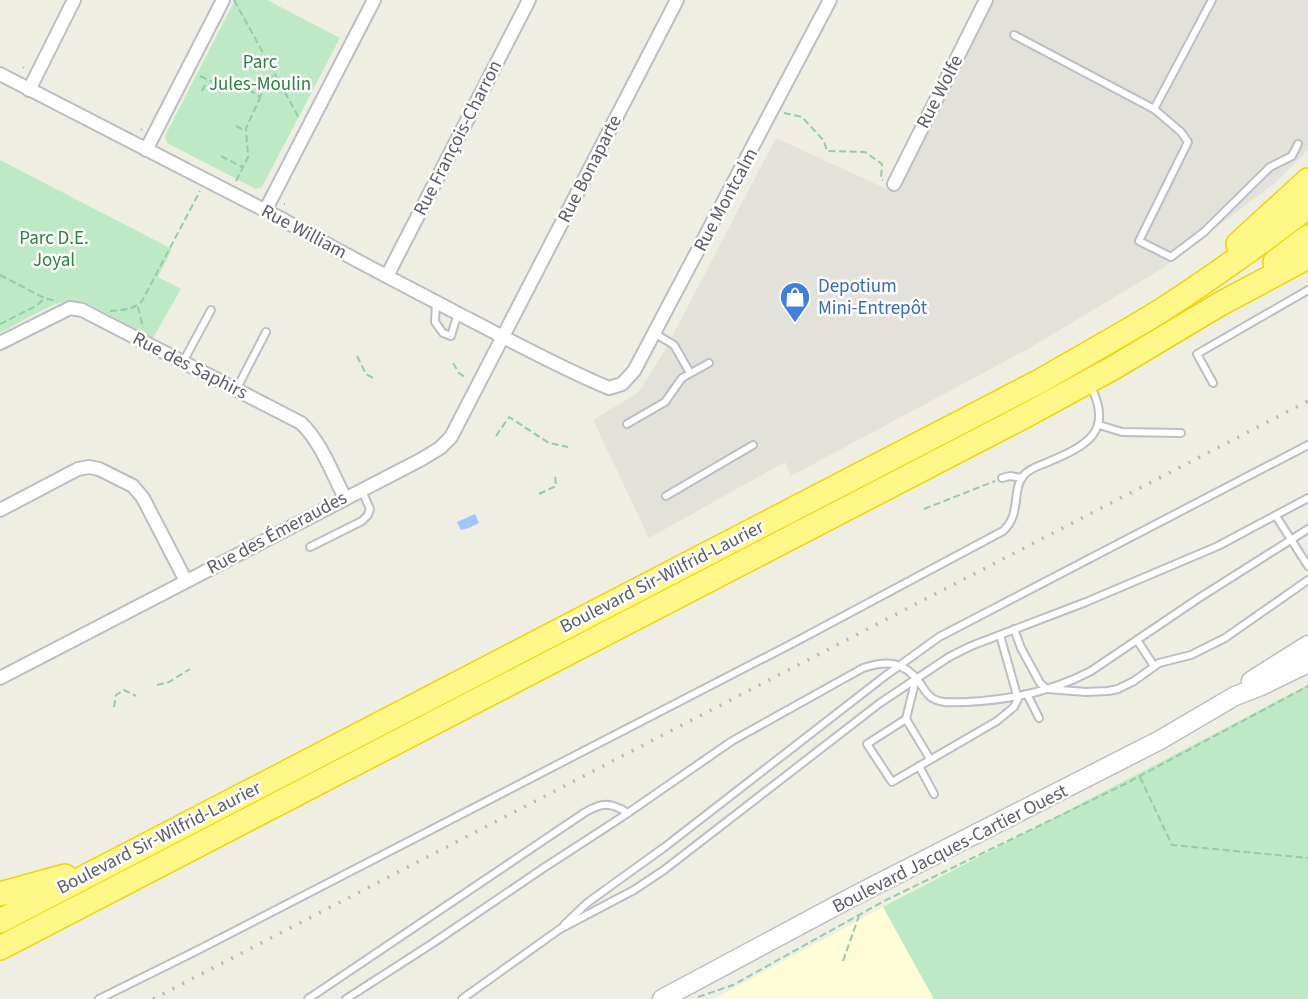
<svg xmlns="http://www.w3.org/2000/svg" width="1308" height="999" font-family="'Source Sans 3',sans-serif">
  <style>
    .commercial { fill: #fffdd7 }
    .industrial { fill: #e2e1da }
    .green { fill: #bde9c5 }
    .water { fill: #a2c5ff }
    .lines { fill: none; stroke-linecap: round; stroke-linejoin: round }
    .service-casing { stroke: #bdbec5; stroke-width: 10 }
    .minor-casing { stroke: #bdbec5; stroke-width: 16 }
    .secondary-casing { stroke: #bdbfc7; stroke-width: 21 }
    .motorway-casing { stroke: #f1d400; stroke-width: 26 }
    .path { stroke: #95c9ae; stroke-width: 2; stroke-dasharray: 7 3.5; stroke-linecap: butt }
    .service { stroke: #fff; stroke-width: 6 }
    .minor { stroke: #fff; stroke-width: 12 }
    .secondary { stroke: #fff; stroke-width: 18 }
    .motorway { stroke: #fff889; stroke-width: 23 }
    .rail { stroke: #b6b6b7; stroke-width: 3.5; stroke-dasharray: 2 9; stroke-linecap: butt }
    .labels { text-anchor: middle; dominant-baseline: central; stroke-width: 5; stroke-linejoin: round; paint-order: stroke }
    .park-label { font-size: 19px; fill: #2d8241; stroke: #fff }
    .street-label { font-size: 19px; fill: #5b5d64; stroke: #fff }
    .shop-label { font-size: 19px; fill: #366cbe; stroke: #fff; text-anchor: start }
  </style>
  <rect width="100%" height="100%" fill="#efeee2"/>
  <path class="commercial" d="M883,907L934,999H714Z"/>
  <path class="industrial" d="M991,0H1308V150L1275,183L1163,268L1028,349L791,476L785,462L649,538L593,420L639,392L665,350L776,138L893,192Z"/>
  <g class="green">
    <path d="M235,0H267L340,38L262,187L256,189L167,143L165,136Z"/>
    <path d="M0,160L172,249L158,277L181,289L153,338L90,305C82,302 75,300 67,301C51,303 16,325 0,333Z"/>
    <path d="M1308,685V999H934L883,907Z"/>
  </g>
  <path class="water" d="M475,514L479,523L469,528L461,530L457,522Z"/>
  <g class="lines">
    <g class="service-casing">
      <g id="service">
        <path d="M1014,35L1154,109L1212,0"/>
        <path d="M1154,109L1181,132L1188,142L1139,241L1171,257L1204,232L1270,167L1292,156L1298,144"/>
        <path d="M436,303L435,322L443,333L451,336L458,313"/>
        <path d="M654,333L674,345L690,373"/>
        <path d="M183,362L211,310"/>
        <path d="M1213,383L1197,354L1308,290"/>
        <path d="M236,390L266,332"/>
        <path d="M627,424L665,402L682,378L709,363"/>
        <path d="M1099,425L1122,432L1181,433"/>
        <path d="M1002,478L1010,476L1022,478"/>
        <path d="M666,496L753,445"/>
        <path d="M1276,516L1308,566"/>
        <path d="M310,547L362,521L368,515L370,509L362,491"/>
        <path d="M1014,629L1021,648L1040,683L1047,689L1086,692L1108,691L1118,689L1134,681L1159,663L1191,655L1225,638L1308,580"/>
        <path d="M1137,640L1154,666"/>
        <path d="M1027,694L1039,718"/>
        <path d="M906,719L916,678"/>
        <path d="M930,759L906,719L867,744L892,782L997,721L1014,707L1018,699L1000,635"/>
        <path d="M919,766L934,794"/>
        <path d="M564,925L587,903L666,846L885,676L939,637L1308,445"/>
        <path d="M99,999L194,952L795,642L1003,531C1022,514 1011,490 1024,475C1030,468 1039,466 1048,462C1086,446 1114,432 1091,387"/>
        <path d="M308,999L584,813C602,802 610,802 628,813"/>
        <path d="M346,999L433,943L542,869L622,817L732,741L863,668C887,660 904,661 920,683C924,689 927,696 934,699C943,704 956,702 966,702C1008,700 1054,691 1091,671L1199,598L1308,529"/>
        <path d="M462,999L560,929L634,890L664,870L880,703L949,657L971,646L1086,602L1218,546L1308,498"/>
      </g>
    </g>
    <g class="minor-casing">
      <g id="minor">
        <path d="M0,74L280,218C337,251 396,281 455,312C506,338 556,366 609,388L622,384L634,371L830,0"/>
        <path d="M29,90L74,0"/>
        <path d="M146,150L223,0"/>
        <path d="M894,184L986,0"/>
        <path d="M265,211L374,0"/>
        <path d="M387,276L529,0"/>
        <path d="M0,343L70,308L82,310L301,423C321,442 332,473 345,498"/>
        <path d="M0,510L78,469L89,467L99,469L133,486L143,498L186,581"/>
        <path d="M0,678L422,459L440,448L451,437L677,0"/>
      </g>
    </g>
    <g class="secondary-casing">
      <g id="secondary">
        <path d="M1251,681L1308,645"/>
        <path d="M662,999L856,895L1160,740L1235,696L1261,686L1308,663"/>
      </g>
    </g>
    <g class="motorway-casing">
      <g id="motorway">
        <path d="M1238,244L1308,180"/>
        <path d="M1275,262L1308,237"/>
        <path d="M0,894L65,876"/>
        <path d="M0,921L1040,381C1081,357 1122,335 1162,310C1212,278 1260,243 1308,207"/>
        <path d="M0,948L1025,416L1113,368L1220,304L1308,257"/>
      </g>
    </g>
    <g class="path">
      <path d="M234,0L299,118"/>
      <path d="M23,67L24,68"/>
      <path d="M200,76L220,86L242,85L260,97L273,74"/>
      <path d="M202,91L207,81"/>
      <path d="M784,113L802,117L824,141L827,151L865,152L882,164L881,179L883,180"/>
      <path d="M236,126L242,129L245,128"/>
      <path d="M141,129L142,130"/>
      <path d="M221,156L242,167"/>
      <path d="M236,181L248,157L246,128L260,98"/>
      <path d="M284,204H285"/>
      <path d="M0,275L44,298L56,301"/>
      <path d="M138,307L143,328"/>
      <path d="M110,311C121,310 134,310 142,301L200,191"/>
      <path d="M0,324L36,306L44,299"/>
      <path d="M357,356L366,374L373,378"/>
      <path d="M453,363L459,373L466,378"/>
      <path d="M496,436L509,417L549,443L568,447"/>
      <path d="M539,494L556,486L555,474"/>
      <path d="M924,509L995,481"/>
      <path d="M157,685L169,682L190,669"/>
      <path d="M114,707L116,695L124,690L136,696"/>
      <path d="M1140,777L1172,845L1308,858"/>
      <path d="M843,961L859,916"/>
      <path d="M698,997L733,985L884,901L1125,784L1308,686"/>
    </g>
    <use href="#service" class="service"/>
    <use href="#minor" class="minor"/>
    <use href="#secondary" class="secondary"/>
    <use href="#motorway" class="motorway"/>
    <path class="rail" d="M153,999L1308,401"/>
  </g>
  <defs>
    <g id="shop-pin" transform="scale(1.575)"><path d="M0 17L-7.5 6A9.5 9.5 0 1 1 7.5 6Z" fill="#3f7fe0" stroke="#fff"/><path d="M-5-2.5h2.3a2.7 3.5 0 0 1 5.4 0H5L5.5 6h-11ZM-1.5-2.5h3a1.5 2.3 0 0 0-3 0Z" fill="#fff"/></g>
  </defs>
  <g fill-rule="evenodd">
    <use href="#shop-pin" x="795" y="297"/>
  </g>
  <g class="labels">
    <g class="park-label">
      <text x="260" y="62">Parc<tspan x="260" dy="22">Jules-Moulin</tspan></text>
      <text x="54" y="238">Parc D.E.<tspan x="54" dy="22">Joyal</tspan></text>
    </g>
    <g class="street-label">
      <text transform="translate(940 92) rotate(-63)">Rue Wolfe</text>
      <text transform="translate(458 138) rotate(-63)">Rue François-Charron</text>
      <text transform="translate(590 169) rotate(-63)">Rue Bonaparte</text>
      <text transform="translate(726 200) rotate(-62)">Rue Montcalm</text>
      <text transform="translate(304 232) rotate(28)">Rue William</text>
      <text transform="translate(190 366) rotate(27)">Rue des Saphirs</text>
      <text transform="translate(277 533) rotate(-28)">Rue des Émeraudes</text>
      <text transform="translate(662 577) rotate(-27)">Boulevard Sir-Wilfrid-Laurier</text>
      <text transform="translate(159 838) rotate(-27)">Boulevard Sir-Wilfrid-Laurier</text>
      <text transform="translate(950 849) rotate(-27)">Boulevard Jacques-Cartier Ouest</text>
    </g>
    <g class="shop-label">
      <text x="818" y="286">Depotium<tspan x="818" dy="22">Mini-Entrepôt</tspan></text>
    </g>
  </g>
</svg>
